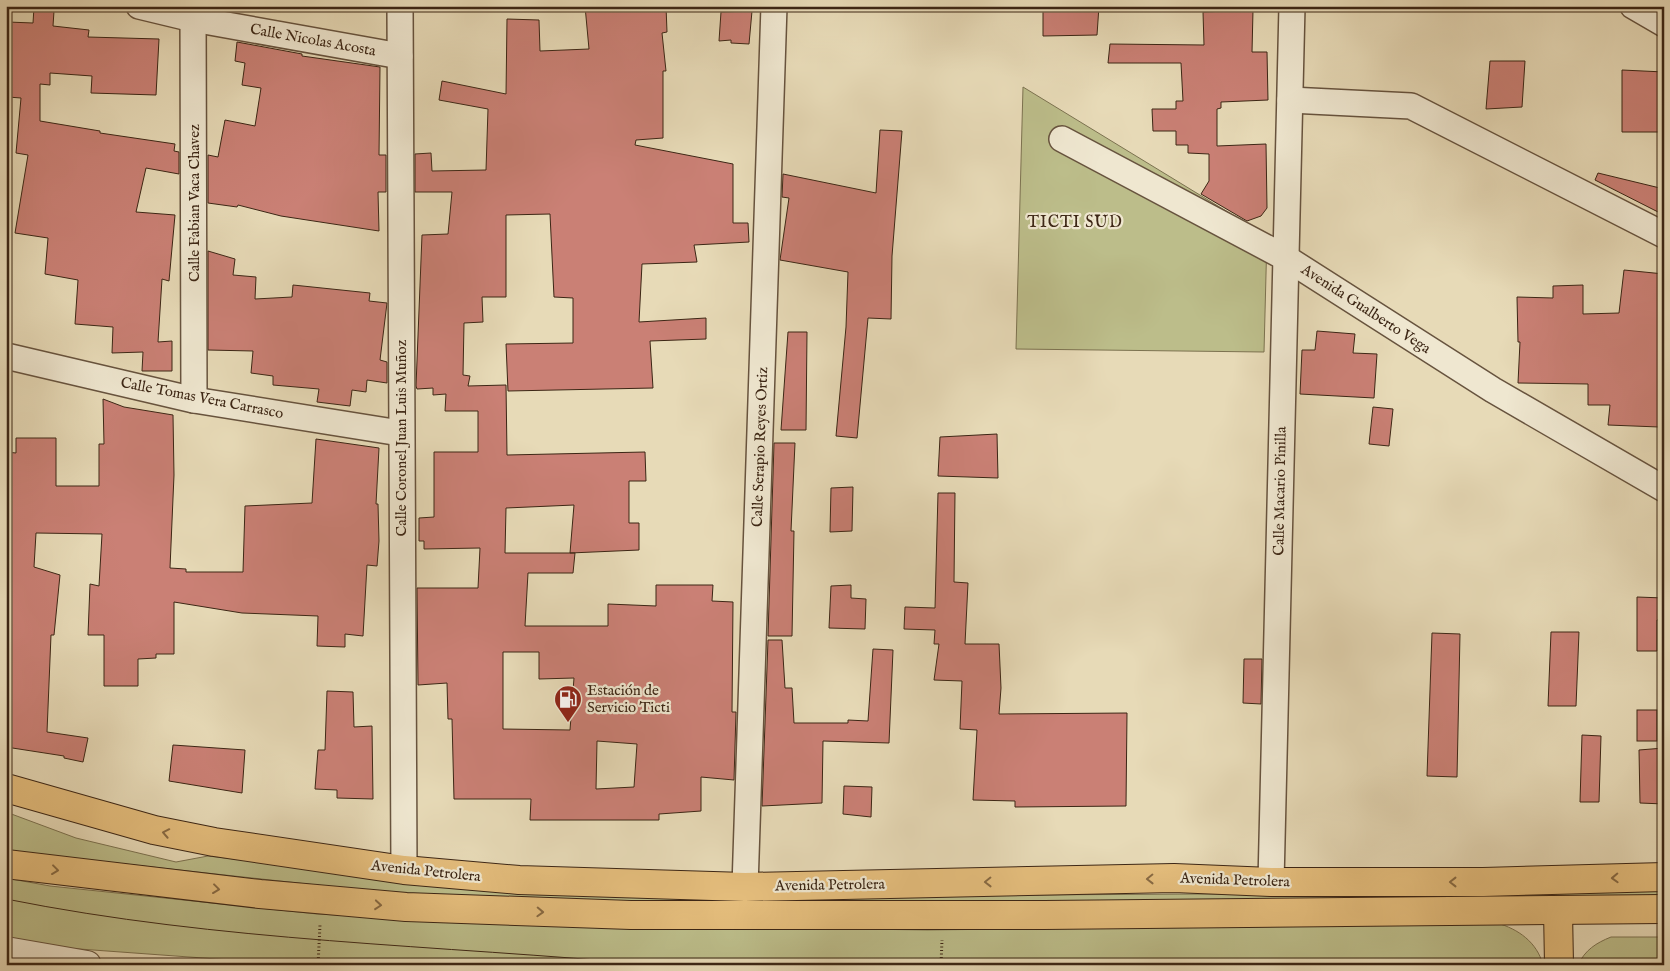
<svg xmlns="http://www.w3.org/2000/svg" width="1670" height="971" font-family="'IM FELL English',serif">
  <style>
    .green { fill: #bcbd8a; stroke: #7c7250 }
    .building { fill: #ca8075; stroke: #3c2615; fill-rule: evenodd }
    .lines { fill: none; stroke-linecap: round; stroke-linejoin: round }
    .minor-casing { stroke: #67533e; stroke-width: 28 }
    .tertiary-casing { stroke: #67533e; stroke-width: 30 }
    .trunk-casing { stroke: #3c2615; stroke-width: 30 }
    .path { stroke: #3c2615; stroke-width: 3; stroke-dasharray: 1 2.5; stroke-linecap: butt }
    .minor { stroke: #efe7d0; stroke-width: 25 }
    .tertiary { stroke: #efe7d0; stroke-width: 28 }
    .trunk { stroke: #e4bd7c; stroke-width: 28 }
    .tram { stroke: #3c2615; stroke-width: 1 }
    .oneway { stroke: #886a43 }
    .labels { text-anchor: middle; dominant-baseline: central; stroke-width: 4.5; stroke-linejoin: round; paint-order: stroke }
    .street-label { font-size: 15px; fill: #3c2615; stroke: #efe7d0 }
    .poi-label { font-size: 15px; fill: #3c2615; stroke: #efe7d0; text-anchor: start }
    .neighbourhood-label { font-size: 16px; letter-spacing: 1px; fill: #3c2615; stroke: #efe7d0 }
  </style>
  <rect width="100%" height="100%" fill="#e7dab7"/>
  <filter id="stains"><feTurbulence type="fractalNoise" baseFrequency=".004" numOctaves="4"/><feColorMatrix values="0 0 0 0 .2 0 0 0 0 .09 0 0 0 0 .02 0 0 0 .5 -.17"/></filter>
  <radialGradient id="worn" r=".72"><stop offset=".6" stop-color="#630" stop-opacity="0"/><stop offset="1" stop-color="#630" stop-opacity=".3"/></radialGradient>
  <g class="green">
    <path d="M1023,87L1267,236L1264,352L1016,349Z"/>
    <path d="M6,812L76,838L176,862L208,856L288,865L1021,895L1384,893L1664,888V897L692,905L380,892L6,851Z"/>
    <path d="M6,878L50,886L317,914L524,924L927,930L1497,923C1518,929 1537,942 1543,965H299L52,947L6,940Z"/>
    <path d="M1611,937H1664V965H1578C1585,950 1596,943 1611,937Z"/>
  </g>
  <g class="building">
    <path d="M585,6H666L667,32L662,33L666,71H663V138L636,140L635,145L733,164V223H748L749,242L694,245L697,262L642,264L639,322L706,318V339L650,341L653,388L508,391L506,344L573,343V298L554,297L550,214L506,215V297H482L483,322L464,323L463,375L470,376L468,386L506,385L507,455L645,452L646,481H629V523H639V550L570,553H575L573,573H528L525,626H608V604L656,606V585H713L712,601L733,602L732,712H736L734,780L701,777V811L659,814V820H530L531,799H454L452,719H448L447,683L418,685L417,588H478L480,548L424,549V541H419V518L434,517V452H478V411H445L446,394L433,395V388L417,389L416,386L422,235L448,234L452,192H415V154L431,153L432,171L486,170L488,109L439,100L442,81L506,94L507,19L539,20L540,51L589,49ZM574,505L570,553H505L506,508ZM503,652H539V679L574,678L570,730L503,729ZM597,741L637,744L634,787L596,789Z"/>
    <path d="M1043,6H1099L1097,35L1043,36Z"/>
    <path d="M34,7L54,11L53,26L89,30L88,37L159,39L156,95L91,93L92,76L50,73V85L40,84V121L100,131V133L175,144L174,151L179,152V174L146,168L136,212L175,215L169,281L162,279L158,342L172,341V371H142L143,352L112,353L113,327L75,324L78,280L45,274L48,238L15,233L28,155L16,153L21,98L8,97V22L33,23Z"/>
    <path d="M1253,10L1252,52H1267L1268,100L1221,102V108L1217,109V146L1266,144L1267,208L1261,216L1247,221L1201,194L1209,181V154L1188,153V145H1176V131H1153L1152,109H1176V101H1183L1181,63H1108L1110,44L1204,45L1203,12Z"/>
    <path d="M752,11L749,44L731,43V40L719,41L721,12Z"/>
    <path d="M237,42L302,54V56L380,67L379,155H386V192H378L379,231L281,216L238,205L237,207L208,203V155L218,157L225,120L255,126L261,88L242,85L245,63L235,61Z"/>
    <path d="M1490,61H1525L1522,107L1486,109Z"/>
    <path d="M1622,70L1664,72V102H1659L1660,132H1622Z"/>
    <path d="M880,130L902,131L892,256L891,319L868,318L857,438L836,436L846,327L848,272L780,260L789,198L782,197L783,174L876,193Z"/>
    <path d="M1598,173L1664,189V215L1595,180Z"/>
    <path d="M208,251L235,259L233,275L256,277L255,299L292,297L293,285L370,293L369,301L387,303L380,360L387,362V383L367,380L366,392L352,390L350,406L317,402L319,389L273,385V376L251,373L253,351L208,350Z"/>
    <path d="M1624,270L1664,274V351H1660L1659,427L1608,425L1610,405H1588V384L1518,383L1520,342H1518L1517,297L1553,298V286L1583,285V314L1619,313Z"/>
    <path d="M1317,331L1355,334L1353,353L1377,354L1374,398L1300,394L1302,350H1315Z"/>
    <path d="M788,332H807L806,430H781Z"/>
    <path d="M103,399L124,407L173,415L174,475L170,568L186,569V572H243L245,506L312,503L316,439L379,448L376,504H378L379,541L377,566L367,565L363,636L345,634V647L317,646L318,616L242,613L174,602V654H156V658L138,659V686H104V635H88L90,584L99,586L102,534L36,533L34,567L60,575L54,635H51L47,732L88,738L83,762L64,758V756L6,747V452L16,453V438H56V486H99V444H104Z"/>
    <path d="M1373,407L1393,409L1389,446L1369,444Z"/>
    <path d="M997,434L998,478L938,476L940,437Z"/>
    <path d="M774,443H795L791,531H794L792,636H768Z"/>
    <path d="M853,487L852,531L830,532L831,488Z"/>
    <path d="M938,493H955L954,582L968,583L965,644H999L1001,688L999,714L1127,713L1126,806L1015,807V801L973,800L977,730L960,729L962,681L934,680L939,644H934L935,630L904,629L905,607L935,608Z"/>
    <path d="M851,585V598L866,599L865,629L829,628L831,586Z"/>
    <path d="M1637,597L1664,598V620H1657V651H1637Z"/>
    <path d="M1551,632H1579L1576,706H1548Z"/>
    <path d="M1432,633L1460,634L1457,777L1427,776Z"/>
    <path d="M768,640H782L785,688H792L794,723H848V720L868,721L873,649L893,650L889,743L823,741L822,803L762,806Z"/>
    <path d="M1244,659H1262L1261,704L1243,703Z"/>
    <path d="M327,691L353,692L354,727L372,726L373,799L337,798V790L315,789L318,750H325Z"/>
    <rect x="1637" y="710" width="20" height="31"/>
    <path d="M1582,735L1601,736L1599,802H1580Z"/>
    <path d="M173,745L245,750L242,793L169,781Z"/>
    <path d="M1664,748V804L1640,803L1639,750Z"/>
    <path d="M844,786L872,787L871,817L843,814Z"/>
  </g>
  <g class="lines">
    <g class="minor-casing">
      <g id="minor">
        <path d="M139,6L193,19L400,56"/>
        <path d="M193,6L194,400"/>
        <path d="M400,6L404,870"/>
        <path d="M1633,6L1664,24"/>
        <path d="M1290,100L1411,106L1664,235"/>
        <path d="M1062,139L1286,258L1493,390L1664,489"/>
        <path d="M6,356L194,400L400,433"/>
        <path d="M1271,882L1292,6"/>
        <path d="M745,887L774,6"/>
      </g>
    </g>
    <g class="tertiary-casing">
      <path id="tertiary" d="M6,951L87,965"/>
    </g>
    <g class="trunk-casing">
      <g id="trunk">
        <path d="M6,788L154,830L214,842L404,870L519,880L745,887L1174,878L1271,882H1483L1664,877"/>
        <path d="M6,864L260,894L406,907L631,915H1044L1664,909"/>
        <path d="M1558,910L1559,965"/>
      </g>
    </g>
    <g class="path">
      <path d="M318,965L320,925"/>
      <path d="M941,965L942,940"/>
    </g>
    <use href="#minor" class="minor"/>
    <use href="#tertiary" class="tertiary"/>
    <use href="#trunk" class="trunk"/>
    <path class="tram" d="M6,899C220,942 438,945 655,965"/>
  </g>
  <defs><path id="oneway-chevron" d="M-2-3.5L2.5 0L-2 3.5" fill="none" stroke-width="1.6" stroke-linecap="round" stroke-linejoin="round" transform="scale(1.25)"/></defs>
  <g class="oneway">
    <use href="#oneway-chevron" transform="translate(166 833) rotate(-169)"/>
    <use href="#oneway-chevron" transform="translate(55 870) rotate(7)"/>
    <use href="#oneway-chevron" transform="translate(1615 878) rotate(178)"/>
    <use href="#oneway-chevron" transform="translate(1150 879) rotate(179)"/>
    <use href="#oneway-chevron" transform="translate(988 882) rotate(179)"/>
    <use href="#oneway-chevron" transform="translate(1453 882) rotate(180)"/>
    <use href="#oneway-chevron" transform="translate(216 889) rotate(7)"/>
    <use href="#oneway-chevron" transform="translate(378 905) rotate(5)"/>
    <use href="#oneway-chevron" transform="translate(540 912) rotate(2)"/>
  </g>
  <defs>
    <g id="fuel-pin" transform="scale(1.4375)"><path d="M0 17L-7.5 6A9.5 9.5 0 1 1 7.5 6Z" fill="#8f2418" stroke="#efe7d0"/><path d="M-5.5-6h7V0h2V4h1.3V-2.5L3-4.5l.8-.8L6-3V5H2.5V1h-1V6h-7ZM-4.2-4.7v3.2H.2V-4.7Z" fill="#fff"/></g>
  </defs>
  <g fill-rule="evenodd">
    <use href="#fuel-pin" x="568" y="699"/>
  </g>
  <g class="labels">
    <g class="street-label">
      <text transform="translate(313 40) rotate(10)">Calle Nicolas Acosta</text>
      <text transform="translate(194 203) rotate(-90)">Calle Fabian Vaca Chavez</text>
      <text transform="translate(1366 309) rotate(33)">Avenida Gualberto Vega</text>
      <text transform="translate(202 398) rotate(11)">Calle Tomas Vera Carrasco</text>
      <text transform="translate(401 438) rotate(-90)">Calle Coronel Juan Luis Muñoz</text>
      <text transform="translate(760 447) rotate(-88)">Calle Serapio Reyes Ortiz</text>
      <text transform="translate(1280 491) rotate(-89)">Calle Macario Pinilla</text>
      <text transform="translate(426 871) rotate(6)">Avenida Petrolera</text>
      <text transform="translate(1235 880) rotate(2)">Avenida Petrolera</text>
      <text transform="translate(830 885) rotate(-1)">Avenida Petrolera</text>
    </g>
    <g class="poi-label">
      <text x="587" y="690">Estación de<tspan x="587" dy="17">Servicio Ticti</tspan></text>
    </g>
    <g class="neighbourhood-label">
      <text x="1075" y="223">TICTI SUD</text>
    </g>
  </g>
  <rect width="1670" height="971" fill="none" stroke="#e7dab7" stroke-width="25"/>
  <rect x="8" y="8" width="1655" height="956" fill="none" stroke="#3c2615" stroke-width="2.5"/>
  <rect x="12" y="12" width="1645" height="946" fill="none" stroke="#3c2615"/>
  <rect width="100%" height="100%" filter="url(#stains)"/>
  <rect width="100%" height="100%" fill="url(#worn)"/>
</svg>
